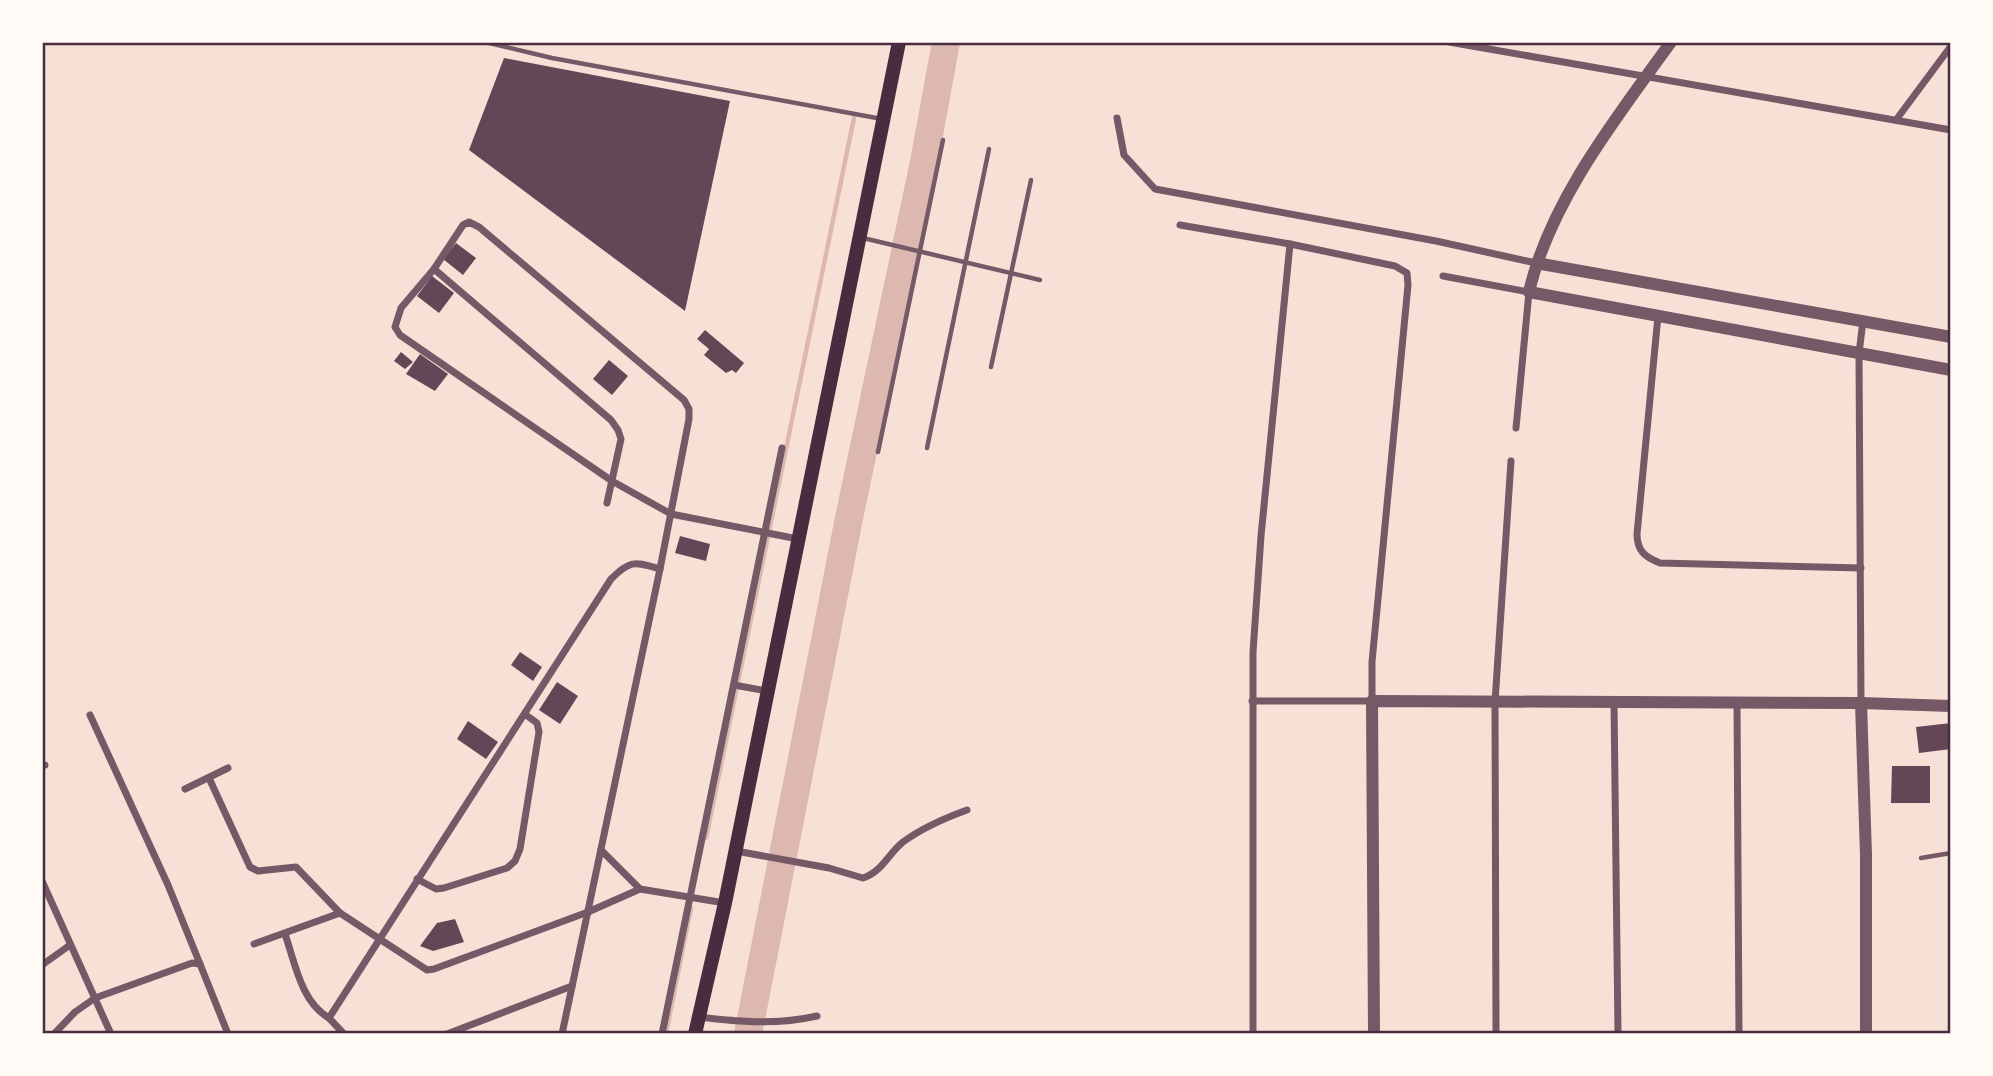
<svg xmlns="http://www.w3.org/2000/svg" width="1993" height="1076" font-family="'PT Sans Narrow',sans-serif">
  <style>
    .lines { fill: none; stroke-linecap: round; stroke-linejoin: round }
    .stream { stroke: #dcb8b0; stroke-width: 4.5 }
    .river { stroke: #dcb8b0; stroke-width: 28 }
    .building { fill: #644757 }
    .service { stroke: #755966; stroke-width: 4.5 }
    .minor { stroke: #755966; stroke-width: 7 }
    .tertiary { stroke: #755966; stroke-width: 12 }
    .secondary { stroke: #4a2c40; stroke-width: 14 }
    .neatline { fill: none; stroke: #4a2c40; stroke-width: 2.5 }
  </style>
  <rect width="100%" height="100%" fill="#f7e1d7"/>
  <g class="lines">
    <g class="stream">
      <path d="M706,838L854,118"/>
      <path d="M666,1034L691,908"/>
    </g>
    <path class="river" d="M748,1034L849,518L924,162L946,42"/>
  </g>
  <g class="building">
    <path d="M504,58L730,101L685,311L469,150Z"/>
    <path d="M456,243L476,258L463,275L443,259Z"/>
    <path d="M432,276L454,293L439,313L417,296Z"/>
    <path d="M705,330L744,363L736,373L732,370L726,373L704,355L709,349L697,339Z"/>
    <path d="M401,352L413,362L405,369L394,361Z"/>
    <path d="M420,354L448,374L435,391L406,374Z"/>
    <path d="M609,360L628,376L612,395L593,379Z"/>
    <path d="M680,536L710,544L706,561L675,553Z"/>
    <path d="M520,652L542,667L533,681L511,665Z"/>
    <path d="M557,682L578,696L560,724L539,710Z"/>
    <path d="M468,721L498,742L486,759L457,739Z"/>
    <path d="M1951,723V749L1919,753L1916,727Z"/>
    <path d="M1892,766H1930V803H1891Z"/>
    <path d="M455,919L464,942L433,951L420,946L437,923Z"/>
  </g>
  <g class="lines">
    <g class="service">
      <path d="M485,42L552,58L882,119"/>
      <path d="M863,238L1040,280"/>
      <path d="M991,367L1031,180"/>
      <path d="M927,448L989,149"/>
      <path d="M878,452L943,140"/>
      <path d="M1921,858L1951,853"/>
    </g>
    <g class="minor">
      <path d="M1449,42L1951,130"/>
      <path d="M1117,118L1124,155L1155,189L1436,241L1536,263"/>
      <path d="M1896,120L1951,46"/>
      <path d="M1180,225L1290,244L1395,266L1407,273L1408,285L1372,662V701H1252"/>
      <path d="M434,269L611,420L618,430L621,439L607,503"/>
      <path d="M1443,276L1529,292L1516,428"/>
      <path d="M1658,316L1637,534C1637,551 1645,557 1660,563L1861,568"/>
      <path d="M734,685L767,691"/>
      <path d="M1614,702L1618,1034"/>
      <path d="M1737,702L1739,1034"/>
      <path d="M1861,703L1859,353L1863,321"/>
      <path d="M90,715L168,885L200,964"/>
      <path d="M42,765H45"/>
      <path d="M209,778L250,867L258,871L296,867L340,913L427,970L434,969L588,912L640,889L725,903"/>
      <path d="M185,789L228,768"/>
      <path d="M601,850L640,889"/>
      <path d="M736,851L829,868L863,878C882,872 888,854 903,842C922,828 945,818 967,810"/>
      <path d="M417,879L436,889L444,888L507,868L515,861L520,849L539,732L537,723L526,715"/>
      <path d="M42,881L111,1034"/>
      <path d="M285,934C295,963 301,1002 329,1018"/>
      <path d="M254,944L340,913"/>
      <path d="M42,965L70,945"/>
      <path d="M699,1017C740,1022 777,1025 817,1016"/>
      <path d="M54,1034L75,1012L95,998L192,963L200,964L228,1034"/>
      <path d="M344,1034L329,1018L611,579C631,559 635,562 660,569"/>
      <path d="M447,1034L572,986"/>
      <path d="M562,1034L660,569L689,419V409L684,400L479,227L469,222L463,225L434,269L401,308L395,327L400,335L612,481L671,514L798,539"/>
      <path d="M662,1034L782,448"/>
      <path d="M1253,1034V652L1261,536L1290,244"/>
      <path d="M1496,1034L1495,702L1511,461"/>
    </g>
    <g class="tertiary">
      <path d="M1671,42C1617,117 1550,201 1529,292L1951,370"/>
      <path d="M1536,263L1951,337"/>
      <path d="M1861,703L1866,855V1034"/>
      <path d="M1374,1034L1372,701L1861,703L1951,706"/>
    </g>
    <path class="secondary" d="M695,1034L725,903L899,42"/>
  </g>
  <rect width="1993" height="1076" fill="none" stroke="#fffaf5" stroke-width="88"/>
  <rect x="44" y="44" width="1905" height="988" class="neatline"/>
</svg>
